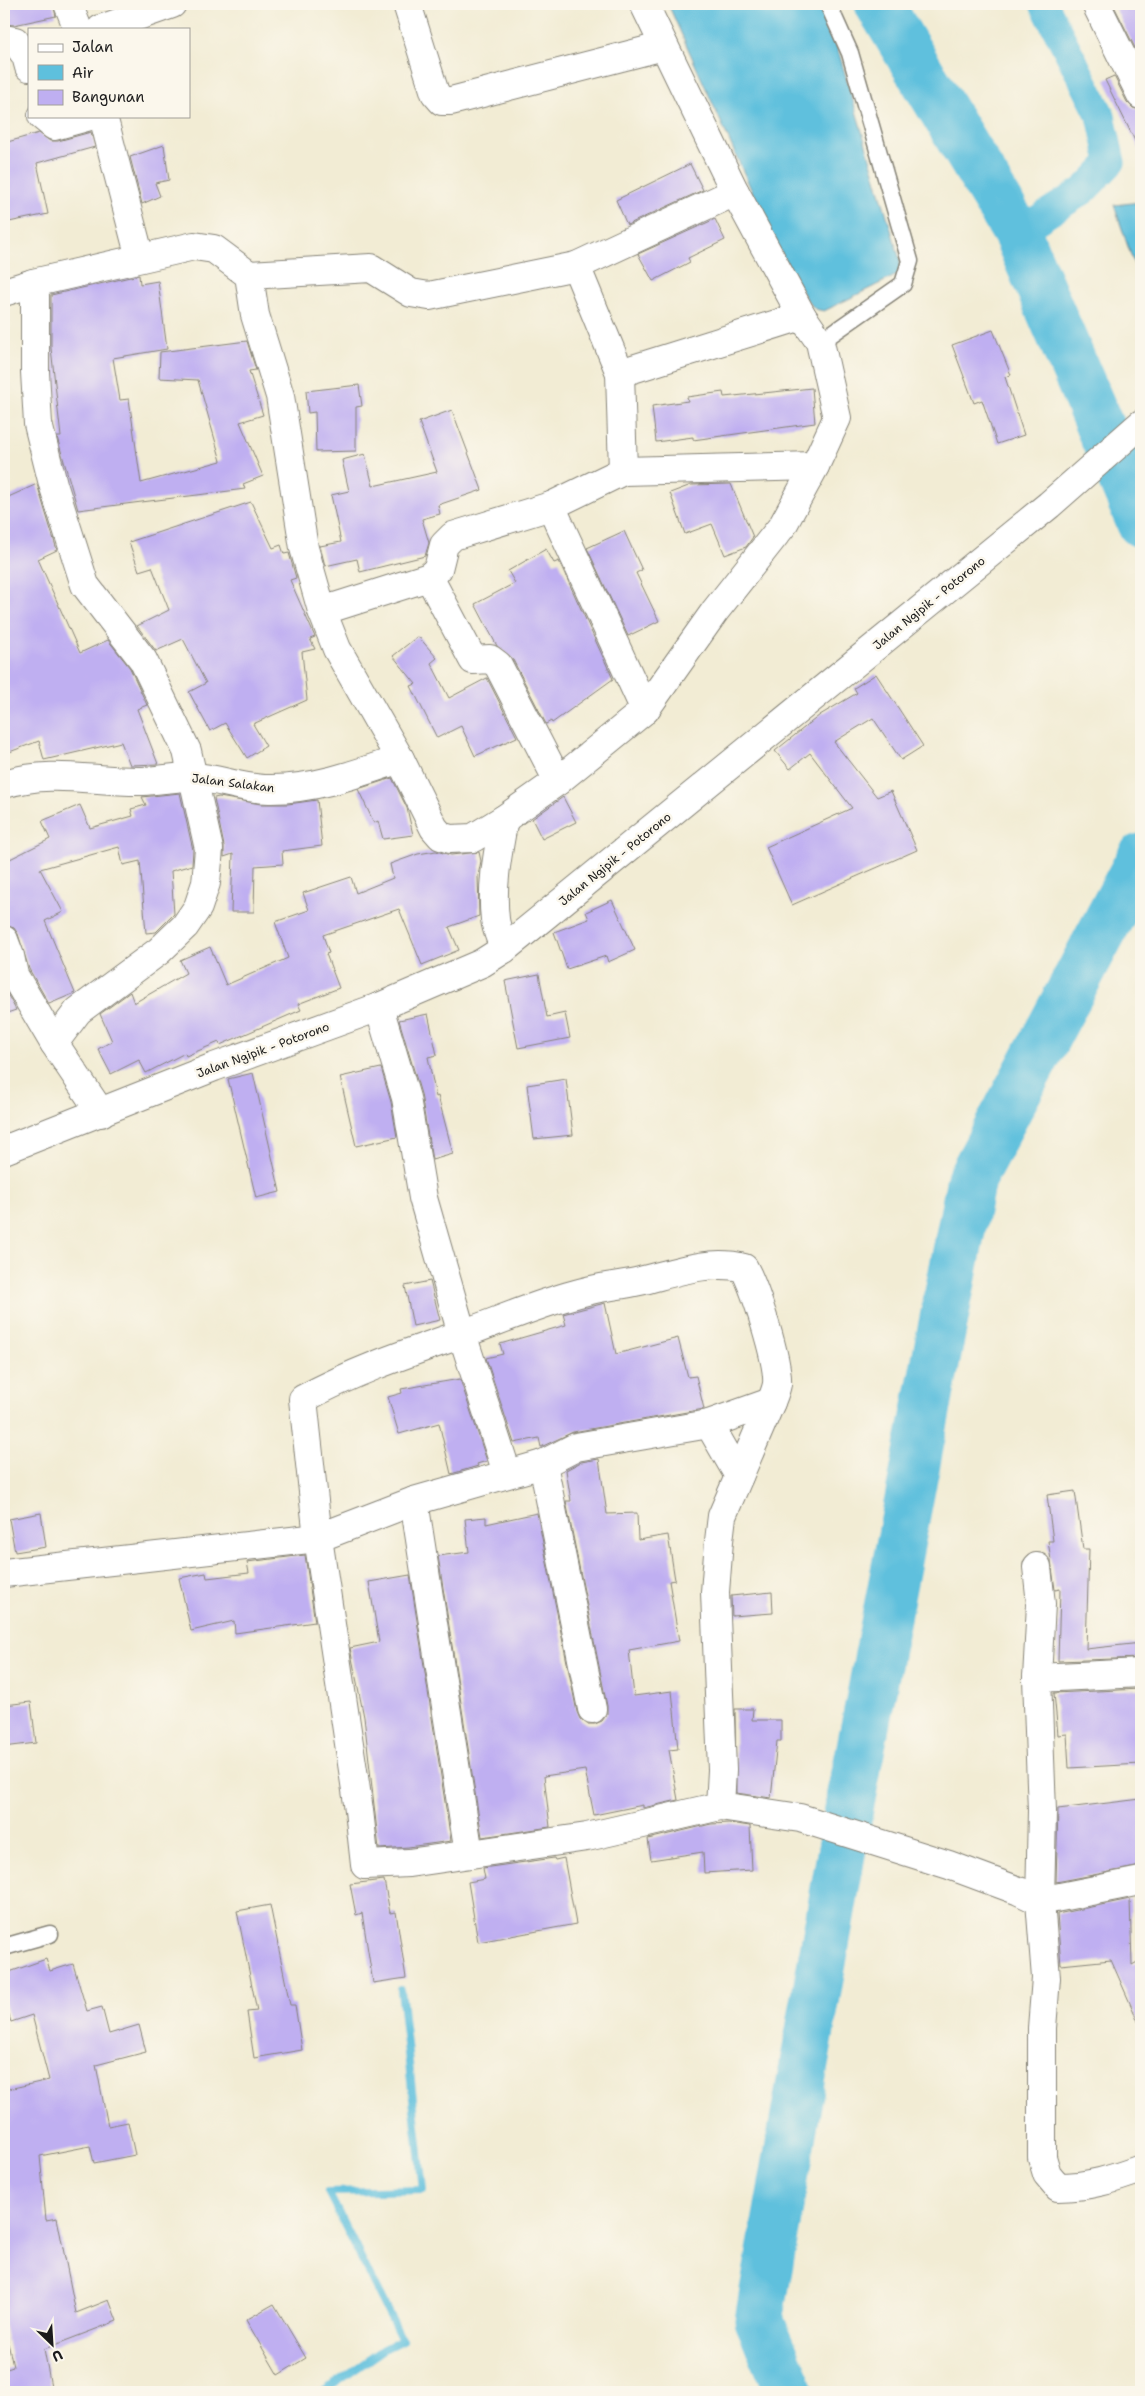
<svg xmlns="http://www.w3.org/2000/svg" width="1145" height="2396" font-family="'Shantell Sans',sans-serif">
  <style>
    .water { fill: #5ec0dd; stroke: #3d6e7c }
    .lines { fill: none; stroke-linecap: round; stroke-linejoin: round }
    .stream { stroke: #5ec0dd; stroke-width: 8 }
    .canal { stroke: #5ec0dd; stroke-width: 29 }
    .river { stroke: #5ec0dd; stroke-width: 49 }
    .building { fill: #bfaff1 }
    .lane-casing { stroke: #878478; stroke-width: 19 }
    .street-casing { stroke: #878478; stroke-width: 30 }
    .secondary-casing { stroke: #878478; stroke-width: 30 }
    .lane { stroke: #fff; stroke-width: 16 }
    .street { stroke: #fff; stroke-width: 28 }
    .secondary { stroke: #fff; stroke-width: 28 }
    .labels { text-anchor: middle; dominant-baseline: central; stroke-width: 5; stroke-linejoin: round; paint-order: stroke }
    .street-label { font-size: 12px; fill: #1c1c1c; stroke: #fbf7ec }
  </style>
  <rect width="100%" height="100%" fill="#fbf7ec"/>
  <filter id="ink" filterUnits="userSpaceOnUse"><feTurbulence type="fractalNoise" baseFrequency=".02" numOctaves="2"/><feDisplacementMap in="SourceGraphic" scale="10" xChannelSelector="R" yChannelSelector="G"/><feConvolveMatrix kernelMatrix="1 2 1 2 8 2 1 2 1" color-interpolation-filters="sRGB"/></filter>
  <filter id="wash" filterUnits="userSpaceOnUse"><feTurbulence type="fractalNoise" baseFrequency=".0096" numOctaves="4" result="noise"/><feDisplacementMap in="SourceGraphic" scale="20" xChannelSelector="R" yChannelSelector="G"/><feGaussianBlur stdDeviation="1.12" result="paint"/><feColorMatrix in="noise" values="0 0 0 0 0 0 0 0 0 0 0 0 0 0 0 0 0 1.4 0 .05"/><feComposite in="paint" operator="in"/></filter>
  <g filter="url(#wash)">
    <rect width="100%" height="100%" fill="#f2ecd4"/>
    <g class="water">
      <path d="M668,4H819L838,50L900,260V268L897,275L824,311L815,309L807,300L773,238Z"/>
      <path d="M1141,202V285L1114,205Z"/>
    </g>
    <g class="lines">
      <path class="stream" d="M323,2392L384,2349L402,2340L328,2192L423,2190L401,1990"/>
      <path class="canal" d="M1017,233L1084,190L1111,162L1101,116L1044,4"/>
      <g class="river">
        <path d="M879,4L1017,233L1141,523"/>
        <path d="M790,2392L759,2320L849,1809L971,1179L1141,858"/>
      </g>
    </g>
    <g id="blocks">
      <g class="building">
        <path d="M4,4H53L56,16L14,25L4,24Z"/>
        <path d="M1113,4H1141V60Z"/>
        <path d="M1114,76L1127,102L1133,108L1141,110V153L1105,80Z"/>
        <path d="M91,132L95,147L37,163L48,214L4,223V143L39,133L50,141H58Z"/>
        <path d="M164,145L169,180L155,183L160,196L142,204L130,157Z"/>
        <path d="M690,164L703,190L627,225L616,200Z"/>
        <path d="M715,219L725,240L688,258L690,262L653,281L638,254Z"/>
        <path d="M139,275L140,284L158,281L167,349L113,358L120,400L129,399L141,483L221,461L198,380L159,378L160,352L247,341L256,370L249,371L263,415L240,422L263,476L243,484L245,489L78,510L57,437H61L51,348V295Z"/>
        <path d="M993,330L1011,375L1005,377L1024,435L997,444L982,400L974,403L952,345Z"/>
        <path d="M359,385L362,406L356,407V451L316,452L315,412L308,413L306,391Z"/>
        <path d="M812,388L815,423L693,440V437L656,442L652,406L688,401L687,397L723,392L724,397Z"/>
        <path d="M452,410L482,490L438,505L440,514L422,519L429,543L425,556L360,572L357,559L325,566L320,546L341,542L331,495L349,491L342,460L365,454L373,486L437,472L419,422Z"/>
        <path d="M37,484L57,550L38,559L80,653L108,640L130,668L147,705L137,709L158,764L130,765L121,742L44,760L39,741L4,754V499Z"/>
        <path d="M731,484L753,537L746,547L725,555L712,524L685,534L670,493L691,485Z"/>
        <path d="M251,502L273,548L281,545L284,554L289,553L296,578L290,580L315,637L310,639L315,649L302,652L307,700L253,724L266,746L247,758L225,723L210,731L189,692L206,683L183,639L156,651L137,626L169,610L152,567L139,571L129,542Z"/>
        <path d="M624,531L642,570L636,573L659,621L628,636L587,548Z"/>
        <path d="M546,549L554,563L559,561L613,679L552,723L551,721L546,724L512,658L497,646L475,604L515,583L508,571Z"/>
        <path d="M418,636L437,658L431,663L449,698L487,678L517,737L475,756L461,726L437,738L411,686L416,684L393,656Z"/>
        <path d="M876,674L923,746L901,760L873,718L834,742L877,797L891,791L917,850L792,905L766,847L852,808L810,753L790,769L775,751L820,715L857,693L854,688Z"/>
        <path d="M392,778L407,808L413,835L383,839L378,821L374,823L358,789Z"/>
        <path d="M180,793L193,850L192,865L171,871L174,914L156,932L146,933L140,861L123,865L119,847L40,869L63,912L45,921L75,993L49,1004L29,969L18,934L14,928L4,925V862L50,839L42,821L80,805L90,828L133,816L131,809L146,805L142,797Z"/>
        <path d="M219,797L261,804H288L317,800L322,846L282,851L283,864L255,866L254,912H231L233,854L224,857V846L214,798Z"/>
        <path d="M563,797L576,822L542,839L532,819Z"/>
        <path d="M436,851L451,855L479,852L481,861L478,876L479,916L449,927L459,950L422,965L399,909L323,935L329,953L326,954L339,988L298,1004L301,1010L220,1045L219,1042L186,1056L185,1053L146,1073L139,1060L111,1074L98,1049L112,1041L100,1014L130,992L134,1003L186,973L180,960L210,947L226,985L288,958L275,922L309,910L303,893L351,877L356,893L393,878L390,864L418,854Z"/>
        <path d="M612,900L635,950L608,962L606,956L567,969L554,932L589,919L586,912Z"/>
        <path d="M539,974L547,1017L565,1013L570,1038L518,1048L505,981Z"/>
        <path d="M4,988L16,1010L4,1014Z"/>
        <path d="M428,1014L437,1055L428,1057L436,1097L438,1096L453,1154L432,1160L421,1094L399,1020Z"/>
        <path d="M381,1068L391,1102L397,1137L356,1146L340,1077Z"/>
        <path d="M253,1073L280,1192L256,1198L228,1079Z"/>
        <path d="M566,1079L573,1135L534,1139L527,1085Z"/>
        <path d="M430,1281L440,1320L413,1326L405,1286Z"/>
        <path d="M605,1303L616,1354L678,1338L688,1377L696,1376L704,1409L573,1432L541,1447L539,1438L514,1443L486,1358L503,1354L500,1344L566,1325L563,1314Z"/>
        <path d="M460,1379L487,1461L477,1464L478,1466L451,1474L439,1423L399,1434L388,1397L402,1393L401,1389Z"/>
        <path d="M599,1459L607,1514L637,1513L638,1540L668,1535L675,1580L669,1581L679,1641L629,1650L634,1696L672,1691L678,1749L669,1750L678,1800L643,1808V1805L594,1815L585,1770L544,1776L550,1827L482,1837L438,1556L469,1552L465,1519L486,1517V1524L537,1513L577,1712L580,1719L587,1724H595L602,1721L607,1714V1706L566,1501H571L566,1470L581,1462Z"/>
        <path d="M1075,1491L1083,1549H1089L1086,1649L1141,1643V1658L1058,1661L1060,1589L1055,1590L1051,1560L1048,1541H1053L1047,1495Z"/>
        <path d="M41,1513L46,1547L15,1552L9,1519Z"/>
        <path d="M305,1555L315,1622L235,1633L234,1621L191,1631L179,1578L206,1573L207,1578L249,1573L247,1562Z"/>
        <path d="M410,1575L451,1841L408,1847L379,1849L364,1717L350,1648L379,1642L369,1582Z"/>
        <path d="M772,1592L773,1613L732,1616L731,1596Z"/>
        <path d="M1141,1689V1764L1069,1768L1067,1734L1058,1735L1054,1693Z"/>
        <path d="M31,1702L36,1743L4,1747V1705Z"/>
        <path d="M735,1709H753L752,1720H781V1741H777L771,1798L736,1793Z"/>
        <path d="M1141,1799V1866L1056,1882L1058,1809Z"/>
        <path d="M729,1823L750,1826L752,1870L704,1873L703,1852L651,1860L648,1839L711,1824Z"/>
        <path d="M554,1858L555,1860L564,1858L576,1924L478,1942L468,1882L485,1879L483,1868Z"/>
        <path d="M384,1880L390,1913L396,1912L406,1978L373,1983L362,1913L356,1915L350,1884Z"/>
        <path d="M1130,1899L1132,1965L1141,1960V2028L1111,1960L1061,1965L1057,1914Z"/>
        <path d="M270,1905L290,2005H295L302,2050L254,2058L247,2012L257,2011L237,1911Z"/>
        <path d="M46,1959L50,1971L73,1964L87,2011L102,2007L109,2034L139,2025L146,2052L96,2065L108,2126L128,2122L135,2155L94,2163L90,2146L40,2156L46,2220L57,2218L76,2313L109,2300L117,2321L44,2349L52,2392H7L4,2370L13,2367L4,2323V2120L9,2119L4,2090L49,2080L32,2015L11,2022L4,2001V1974Z"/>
        <path d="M274,2304L306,2358L278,2375L246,2320Z"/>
      </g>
    </g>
  </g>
  <g filter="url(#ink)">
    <use href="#blocks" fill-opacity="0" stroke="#878478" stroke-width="1"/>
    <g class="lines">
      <g class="lane-casing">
        <g id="lane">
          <path d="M820,342L903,284L910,261L850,53L828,4"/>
          <path d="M4,1947L50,1934"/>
        </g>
      </g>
      <g class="street-casing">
        <g id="street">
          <path d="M68,4L78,29"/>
          <path d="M407,4L435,93L442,101H451L664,46"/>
          <path d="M1096,4L1141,95"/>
          <path d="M101,29L172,4"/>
          <path d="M4,39L15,41L26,56L29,67"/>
          <path d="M42,116L54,126L90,116"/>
          <path d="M103,116L140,258"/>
          <path d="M576,266L620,373L623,471"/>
          <path d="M249,275L371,268L411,293L429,296L576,266L735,192"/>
          <path d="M33,283L194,246L214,249L249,275L255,315L280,396L304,548L322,611L337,649L400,759L434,828L441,836L450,839L473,838L504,819L558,781L645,710L715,611L783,525L815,466L837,418L820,342L802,316L735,192L644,4"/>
          <path d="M4,292L33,283L35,296V372L38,424L53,484L85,585L143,660L187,751L209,849L206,883L198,907L185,926L159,951L78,1011L54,1043L101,1113"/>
          <path d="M620,373L802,316"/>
          <path d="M551,506L645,710"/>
          <path d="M429,577L473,660L490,659L498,665L558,781"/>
          <path d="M322,611L429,577L438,569L444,545L453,536L551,506L623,471L815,466"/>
          <path d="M4,784C54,769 93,782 143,781C160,780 176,777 192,777C219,778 245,790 271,789C316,789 359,773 400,759"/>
          <path d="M4,940L10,956L14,975L54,1043"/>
          <path d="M504,949C501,939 496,929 495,919C491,885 498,852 504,819"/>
          <path d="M379,1007L406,1098L423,1198L462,1334L507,1473"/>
          <path d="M709,1424L739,1476"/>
          <path d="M543,1464L592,1709"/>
          <path d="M414,1501L469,1854"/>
          <path d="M1037,1567L1041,1604L1037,1678L1042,1811L1040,1901L1141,1881"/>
          <path d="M4,1573L318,1538L414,1501L543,1464L576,1447L709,1424L771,1402"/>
          <path d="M1037,1678L1141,1673"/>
          <path d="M720,1806L722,1770L715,1592L719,1541L722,1516L771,1402C773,1397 776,1390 777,1384C779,1362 755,1288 744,1268C710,1259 673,1273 640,1281C624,1285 607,1286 591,1290C548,1300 506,1318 465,1333C408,1353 356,1370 303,1399L318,1538L359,1810L365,1865L409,1863L587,1837L720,1806L800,1818L949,1865L1019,1891L1040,1901L1046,1978L1042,2028V2157L1047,2174L1058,2187C1088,2187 1114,2179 1141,2169"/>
        </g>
      </g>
      <g class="secondary-casing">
        <path id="secondary" d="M4,1150L214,1067L379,1007L482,963L504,949L1049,505L1141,424"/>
      </g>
      <use href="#lane" class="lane"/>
      <use href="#street" class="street"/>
      <use href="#secondary" class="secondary"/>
    </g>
  </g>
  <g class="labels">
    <g class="street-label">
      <text transform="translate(929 603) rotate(-39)">Jalan Ngipik - Potorono</text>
      <text transform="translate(233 783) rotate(7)">Jalan Salakan</text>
      <text transform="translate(615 859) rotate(-39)">Jalan Ngipik - Potorono</text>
      <text transform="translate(263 1050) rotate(-20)">Jalan Ngipik - Potorono</text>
    </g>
  </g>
  <rect width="1145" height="2396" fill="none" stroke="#fbf7ec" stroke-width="20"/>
  <rect x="28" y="28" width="162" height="90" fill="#fbf7ec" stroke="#a29f99"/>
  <rect x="38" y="44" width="25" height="8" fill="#ffffff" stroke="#a29f99"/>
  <text x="72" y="52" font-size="15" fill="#1c1c1c">Jalan</text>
  <rect x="38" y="65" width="25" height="15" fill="#5ec0dd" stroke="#a29f99"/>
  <text x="72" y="78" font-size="15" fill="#1c1c1c">Air</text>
  <rect x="38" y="90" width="25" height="15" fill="#bfaff1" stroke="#a29f99"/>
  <text x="72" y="102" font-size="15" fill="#1c1c1c">Bangunan</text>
  <g transform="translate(52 2344) rotate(155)" stroke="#fbf7ec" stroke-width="4" paint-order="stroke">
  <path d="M0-4L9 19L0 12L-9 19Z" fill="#1c1c1c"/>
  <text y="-8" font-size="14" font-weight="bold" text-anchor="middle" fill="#1c1c1c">U</text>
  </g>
</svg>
